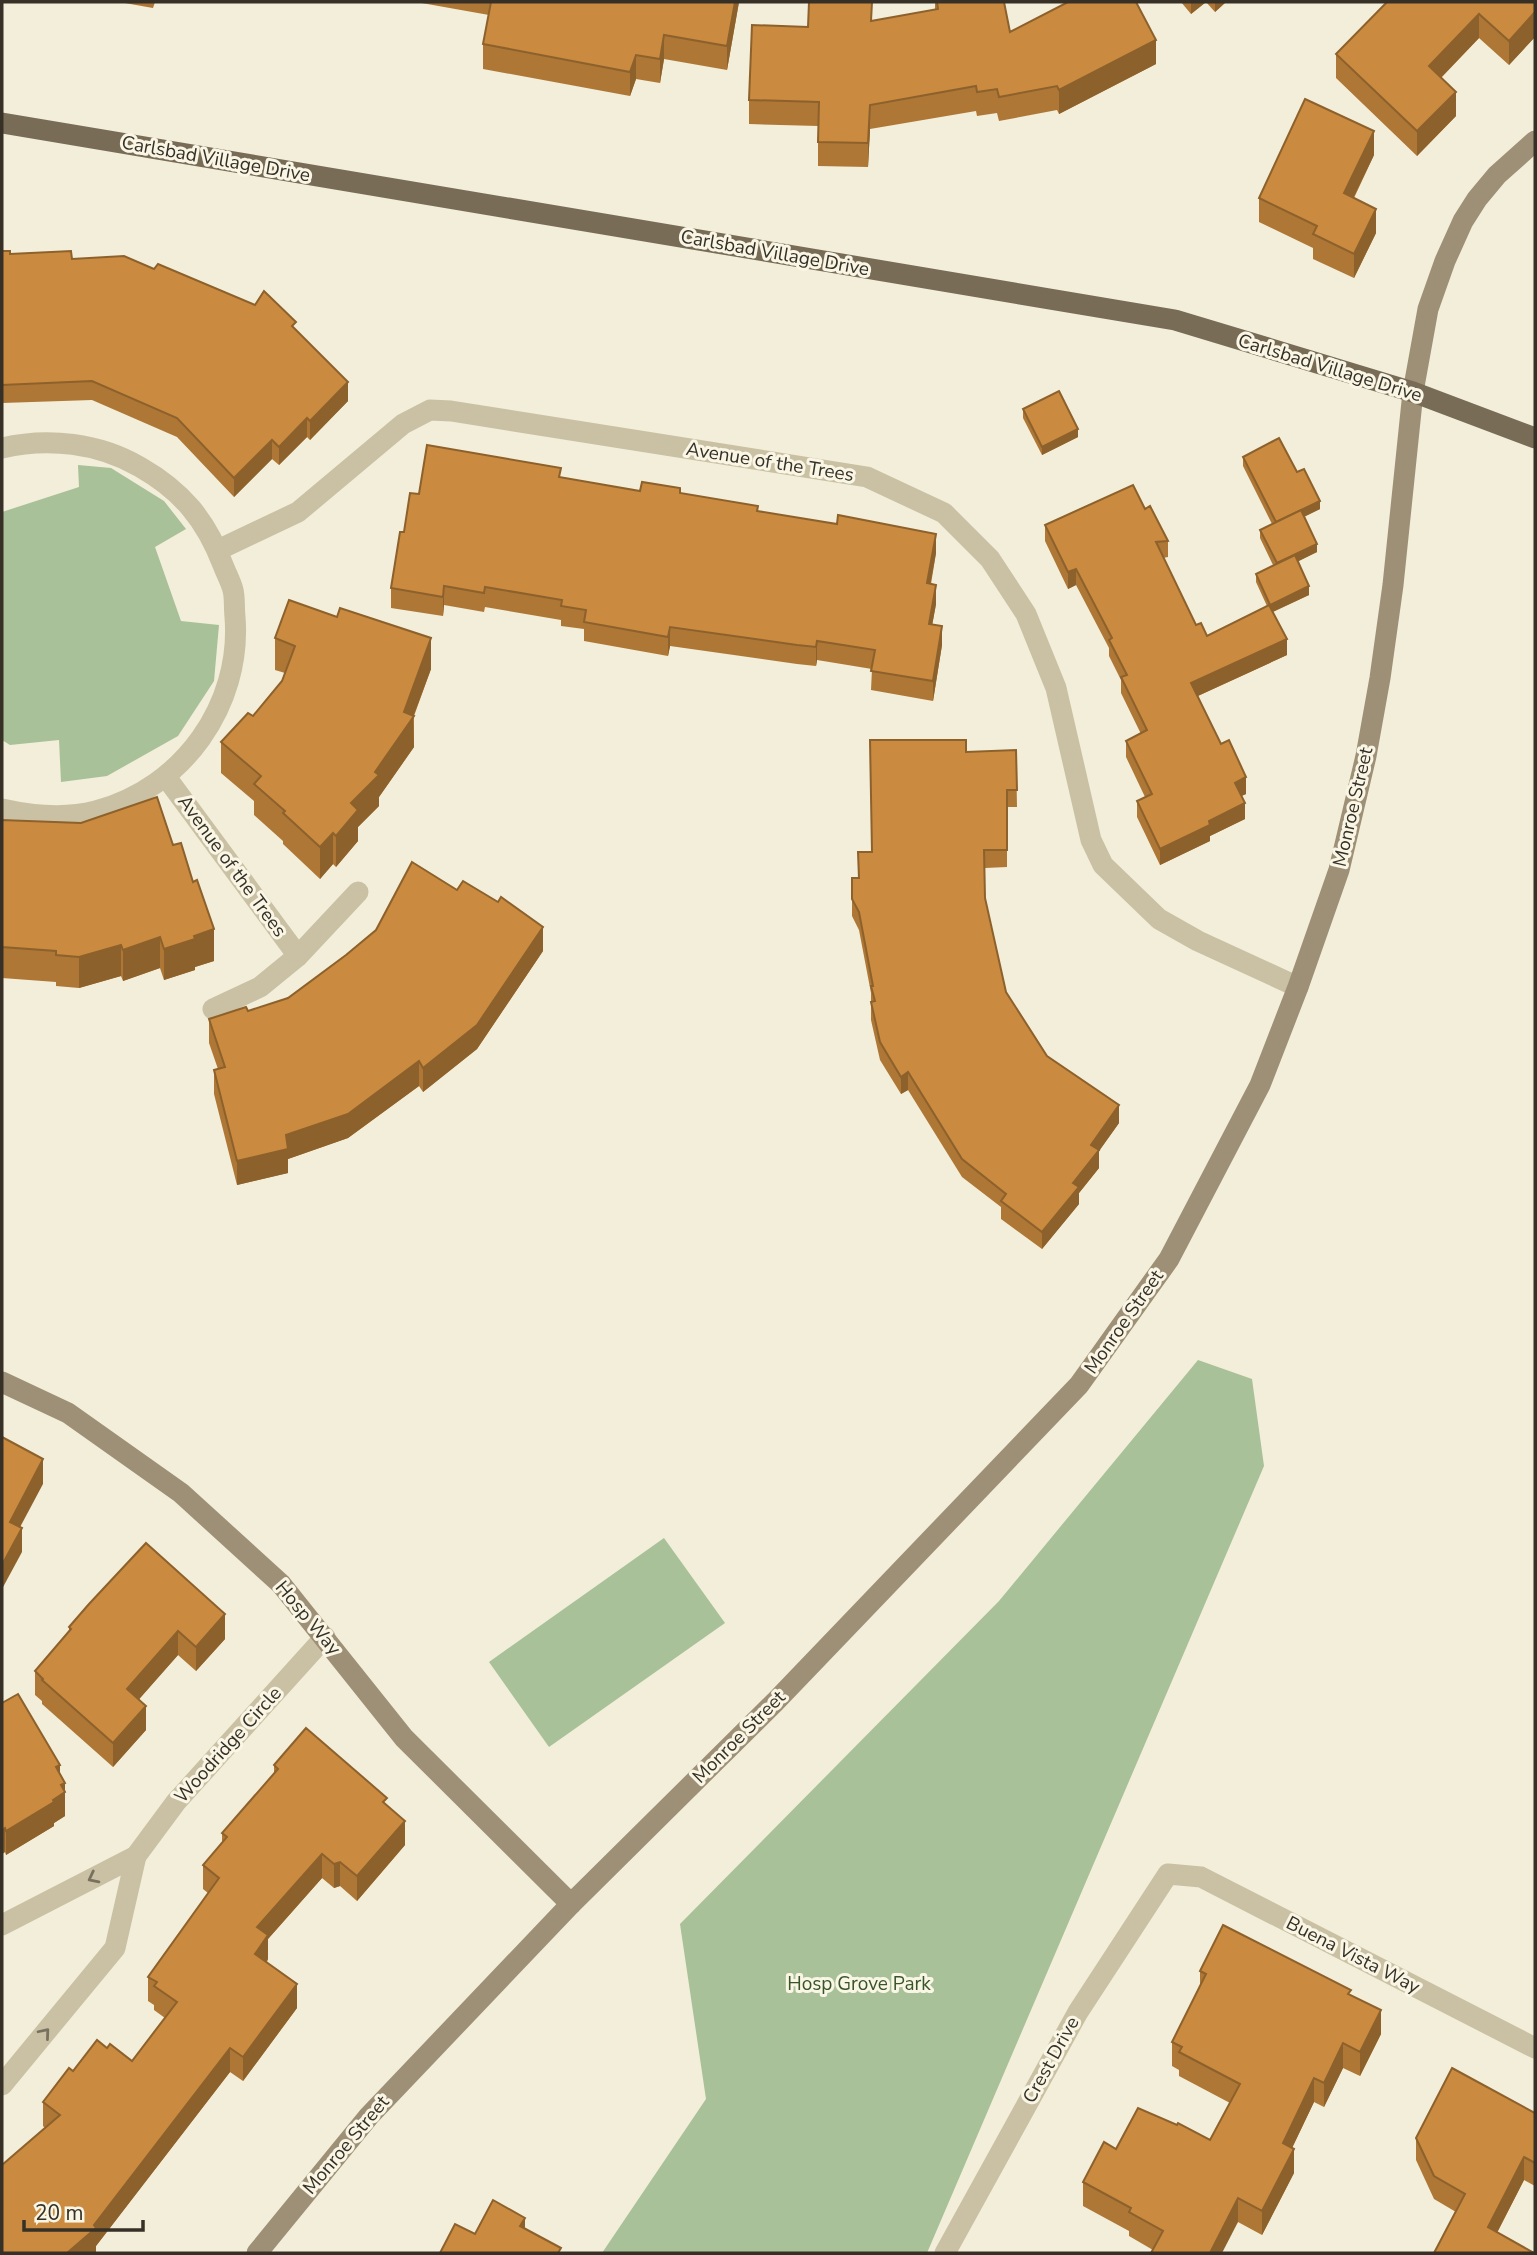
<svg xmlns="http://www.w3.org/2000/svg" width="1537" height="2255" font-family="'Nunito Sans',sans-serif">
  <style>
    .green { fill: #a8c198 }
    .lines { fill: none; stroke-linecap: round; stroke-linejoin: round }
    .street { stroke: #cac1a4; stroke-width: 21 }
    .secondary { stroke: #9e9076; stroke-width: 21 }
    .primary { stroke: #786c57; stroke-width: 21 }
    .wall { fill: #ae7736 }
    .shaded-wall { fill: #8d612c }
    .building { fill: #ca8a3f; stroke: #8d612c; stroke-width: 2 }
    .oneway { stroke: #79715f }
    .labels { text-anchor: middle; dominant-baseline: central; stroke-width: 6; stroke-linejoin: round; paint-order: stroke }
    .street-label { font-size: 19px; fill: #363026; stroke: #faf6e5 }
    .park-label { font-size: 19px; fill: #385529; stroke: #faf6e5 }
  </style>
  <rect width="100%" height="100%" fill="#f2eed9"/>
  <g class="green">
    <path d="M78,465L111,468L164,501L186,529L155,547L181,621L219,625L214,681L178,736L107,776L61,782L59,740L10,745L2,740V512L79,487Z"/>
    <path d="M1198,1360L1252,1379L1264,1466L927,2253H602L706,2099L680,1924L999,1601Z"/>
    <path d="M664,1538L725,1623L549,1747L489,1662Z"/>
  </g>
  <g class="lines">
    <g class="street">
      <path d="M2,448C48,437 99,443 140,467C182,491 206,520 223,565C226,573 231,582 233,590C235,598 234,608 235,617C242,705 183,788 96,811C65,819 33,816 2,809"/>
      <path d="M218,550L298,512L403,424L430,410L451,411L867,477L944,513L990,559L1026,614L1056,688L1091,840L1103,865L1159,919L1198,941L1298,987"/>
      <path d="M166,777L298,956"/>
      <path d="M213,1009L260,987L298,956L358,892"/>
      <path d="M136,1856L176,1802L325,1637"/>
      <path d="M2,1925L136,1856L115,1948L2,2085"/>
      <path d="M945,2253L1078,2012L1168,1874L1201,1877L1535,2048"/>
    </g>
    <g class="secondary">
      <path d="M2,1382L68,1413L181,1493L281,1584L404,1738L571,1904"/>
      <path d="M257,2253L369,2116L571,1904L775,1702L1079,1385L1169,1259L1260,1085L1298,987L1339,870L1366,756L1380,678L1393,585L1413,392L1428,309L1445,261L1463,221L1477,199L1497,175L1535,141"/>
    </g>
    <path class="primary" d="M2,123L1175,320L1413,392L1535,438"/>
  </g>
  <g class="wall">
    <path d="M119,2H155L153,8Z"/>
    <path d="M416,2H739L727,70L664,59L660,83L636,79L630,96L483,69V44L489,15Z"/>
    <path d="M935,2H1004L1010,32L1156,64L1059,114L1057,110L999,121L997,113L977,116L976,111L870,129L868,167L818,166V126L749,124V100L808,27L872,21L935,10Z"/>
    <path d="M1181,2H1206L1191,14Z"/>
    <path d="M1206,2H1226L1215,12Z"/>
    <path d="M1387,2H1535V37L1509,65L1479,38L1441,78L1456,116L1417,156L1336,78V54Z"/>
    <path d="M1374,155L1354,198L1376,233L1354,278L1313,259V248L1259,222V198Z"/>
    <path d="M2,251L10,254L72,259L296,330L348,401L310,440L307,437L279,465L272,459L234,497L177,437L92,400L2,403Z"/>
    <path d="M1023,409L1078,437L1042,455L1023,418Z"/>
    <path d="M1243,457L1297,472L1320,509L1304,517L1317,552L1298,561L1309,595L1273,612L1287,655L1198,696L1221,744L1246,794L1241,796L1245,819L1210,836V841L1160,865L1137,817V801L1145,797L1126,757V741L1141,734L1121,693V680L1109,656V648L1076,585L1068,589L1045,541V525L1145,509L1168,541V557L1163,558L1196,625L1207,636L1267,606L1256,582V574L1273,565L1260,538V530L1272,524L1243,466Z"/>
    <path d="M561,477L640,491L680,493L936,553L931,584L936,604L932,625L942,645L933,701L871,690L872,669L817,660L816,666L797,664L670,646L668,656L584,641V629L561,626V620L485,607L484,612L444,605L443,616L391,608V588L404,532L419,494Z"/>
    <path d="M275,638L431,669L414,716V747L379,797V806L358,827V841L336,867L333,864L320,879L283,844V841L254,815V801L221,773V742L253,716L282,681L285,673L275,670Z"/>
    <path d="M1016,750L1017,807H1007V867L985,868V898L1006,992L1047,1056L1119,1123L1099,1151V1168L1079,1193V1204L1042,1249L1001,1219V1207L962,1177L908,1090L901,1094L880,1060L871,1020V993L859,930L852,916V878H858L966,752Z"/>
    <path d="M2,820L173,845L214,961L195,967V970L164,980L160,968L123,981L121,976L79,988L56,986V982L2,978Z"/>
    <path d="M543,951L477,1049L423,1092L419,1086L348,1138L288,1159V1173L237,1185L214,1094V1070L218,1069L209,1043V1019L248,1011L288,998Z"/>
    <path d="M89,1604L225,1639L196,1671L178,1655L139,1699L146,1730L113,1767L42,1704V1701L35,1695V1671L69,1631V1627Z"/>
    <path d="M2,1703L60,1775L65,1783V1816L54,1823V1826L6,1855L5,1852L2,1854Z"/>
    <path d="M274,1765L387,1805L405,1845L357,1901L340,1886L334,1888L322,1878L268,1939V1959L267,1962L297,2008L243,2081L230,2072L96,2246V2252L95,2253H2L45,2128L43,2126V2102L73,2071L107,2048L132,2061L165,2018L154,2010V2005L148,2001V1977L208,1893L203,1889V1865L222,1843V1833L274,1774Z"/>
    <path d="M1200,1971L1351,1995L1381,2034L1360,2076L1343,2068L1324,2107L1314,2102L1292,2148L1294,2173L1262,2235L1238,2222L1153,2250L1129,2236V2231L1083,2206V2182L1116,2149L1210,2140L1230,2103L1179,2076V2070L1172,2066V2042L1200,1987Z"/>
    <path d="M1535,2113V2186L1524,2180L1497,2233L1456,2212L1434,2199L1416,2160V2138Z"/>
  </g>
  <g class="shaded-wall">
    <path d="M735,2H739L727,70V46Z"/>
    <path d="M1191,2H1206L1191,14Z"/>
    <path d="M1215,2H1226L1215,12Z"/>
    <path d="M1535,12V37L1509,65V41Z"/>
    <path d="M1479,14V38L1429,90V66Z"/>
    <path d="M664,35V59L660,83V59Z"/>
    <path d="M1156,40V64L1059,114V90Z"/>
    <path d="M636,55V79L630,96V72Z"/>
    <path d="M1456,92V116L1417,156V131Z"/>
    <path d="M870,105V129L868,167V143Z"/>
    <path d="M1374,131V155L1344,217V193Z"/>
    <path d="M1376,209V233L1354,278V254Z"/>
    <path d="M348,382V401L310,440V421Z"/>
    <path d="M307,418V437L279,465V447Z"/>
    <path d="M1078,429V437L1042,455V447Z"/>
    <path d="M272,440V459L234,497V478Z"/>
    <path d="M1320,501V509L1276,530V522Z"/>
    <path d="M936,534V553L927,602V583Z"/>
    <path d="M1317,544V552L1277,572V563Z"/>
    <path d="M1076,569V585L1068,589V572Z"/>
    <path d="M936,585V604L929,643V624Z"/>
    <path d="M444,586V605L443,616V597Z"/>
    <path d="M1309,586V595L1270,613V605Z"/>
    <path d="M942,626V645L933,701V681Z"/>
    <path d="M670,627V646L668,656V637Z"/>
    <path d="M431,638V669L413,717L414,747L379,797V806L358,827V841L336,867V836L351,803L375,772L404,712Z"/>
    <path d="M1287,639V655L1191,699V683Z"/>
    <path d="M817,641V660L816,666V647Z"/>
    <path d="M1246,777V794L1235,799V783Z"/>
    <path d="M1245,803V819L1210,836V841L1160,865V849L1209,821Z"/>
    <path d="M333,833V864L320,879V847Z"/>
    <path d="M543,927V951L477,1049L423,1092V1068Z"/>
    <path d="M214,929V961L195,967V970L164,980V949L194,936Z"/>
    <path d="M160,937V968L123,981V950Z"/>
    <path d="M121,945V976L79,988V957Z"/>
    <path d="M419,1061V1086L348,1138L288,1159V1173L237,1185V1161L286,1135Z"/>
    <path d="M908,1072V1090L901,1094V1077Z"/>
    <path d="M1119,1105V1123L1099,1151V1168L1079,1193V1204L1042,1249V1232L1073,1183L1091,1145Z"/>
    <path d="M43,1459V1484L10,1546V1522Z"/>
    <path d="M22,1528V1552L2,1589V1565Z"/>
    <path d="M225,1614V1639L196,1671V1647Z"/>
    <path d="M178,1631V1655L127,1713V1689Z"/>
    <path d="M146,1706V1730L113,1767V1743Z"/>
    <path d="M60,1765V1789L56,1767Z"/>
    <path d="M65,1783V1816L54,1823V1826L6,1855V1831L53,1800L61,1785Z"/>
    <path d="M405,1821V1845L357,1901V1876Z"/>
    <path d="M5,1828V1852L2,1854V1830Z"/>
    <path d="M322,1854V1878L268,1939V1959L255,1978V1954L257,1927Z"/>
    <path d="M340,1862V1886L334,1888V1864Z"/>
    <path d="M297,1984V2008L243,2081V2057Z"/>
    <path d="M1381,2010V2034L1360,2076V2052Z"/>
    <path d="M1343,2043V2068L1324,2107V2083Z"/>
    <path d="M230,2048V2072L96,2246V2252L95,2253H67L94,2225Z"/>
    <path d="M1314,2078V2102L1283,2167V2143Z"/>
    <path d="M1294,2149V2173L1262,2235V2211Z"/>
    <path d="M1524,2157V2180L1488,2250V2227Z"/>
    <path d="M1238,2198V2222L1222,2253H1210Z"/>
    <path d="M525,2218V2237L520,2226Z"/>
  </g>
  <g class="building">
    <path d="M491,2H735L727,46L664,35L660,59L636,55L630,72L483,44Z"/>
    <path d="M809,2H872L871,21L938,9L937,2H1004L1010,32L1068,2H1136L1156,40L1059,90L1057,86L999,97L997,89L977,92L976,86L870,105L868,143L818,142L819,102L749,100L752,25L808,27Z"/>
    <path d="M1387,2H1535V12L1509,41L1479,14L1429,66L1456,92L1417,131L1336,54Z"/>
    <path d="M1305,99L1374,131L1344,193L1376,209L1354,254L1313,234L1317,226L1259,198Z"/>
    <path d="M2,251H10V254L71,251L72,259L124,256L154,269L158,264L255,305L264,291L296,322L292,326L348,382L310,421L307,418L279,447L272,440L234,478L177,418L92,381L2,385Z"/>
    <path d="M1059,391L1078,429L1042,447L1023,409Z"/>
    <path d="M1279,438L1297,472L1304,469L1320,501L1276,522L1243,457Z"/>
    <path d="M427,445L561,468L559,477L640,491L642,482L680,488V493L758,506L757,511L837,524L838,515L936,534L927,583L936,585L929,624L942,626L933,681L871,671L875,650L817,641L816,647L797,645L670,627L668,637L584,622L586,610L561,606L562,600L485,587L484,593L444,586L443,597L391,588L400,532H404L410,493L419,494Z"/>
    <path d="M1133,485L1145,509L1150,506L1168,541L1156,542L1196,625L1201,623L1207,636L1269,605L1287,639L1191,683L1221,744L1229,740L1246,777L1235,783L1245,803L1209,821L1210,825L1160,849L1137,801L1152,794L1126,741L1147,730L1121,677L1127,675L1109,640L1112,638L1076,569L1068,572L1045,525Z"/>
    <path d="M1301,510L1317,544L1277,563L1260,530Z"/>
    <path d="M1295,555L1309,586L1270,605L1256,574Z"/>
    <path d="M289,600L337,617L340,608L431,638L404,712L414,716L375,772L379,775L351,803L358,810L336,836L333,833L320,847L283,813L285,811L254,784L261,776L221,742L248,713L253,716L282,681L295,646L275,638Z"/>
    <path d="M870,740H966V752L1016,750L1017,790H1007V850H984L985,898L1006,992L1047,1056L1119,1105L1091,1145L1099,1150L1073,1183L1079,1187L1042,1232L1001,1201L1006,1194L962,1159L908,1072L901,1077L880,1042L871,1002L875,1001L871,986H873L859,912L852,899V878H859L858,852H872Z"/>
    <path d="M157,797L173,845L181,843L193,882L197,880L214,929L194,936L195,939L164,949L160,937L123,950L121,945L79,957L56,955V951L2,947V820L81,823Z"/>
    <path d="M412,862L457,890L463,881L498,902L501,897L543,927L477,1025L423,1068L419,1061L348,1114L286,1135L288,1149L237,1161L214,1070L225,1067L209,1019L246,1007L248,1011L288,998L346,955L376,930Z"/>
    <path d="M2,1437L43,1459L10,1522L22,1528L2,1565Z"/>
    <path d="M146,1543L225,1614L196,1647L178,1631L127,1689L146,1706L113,1743L42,1680L43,1679L35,1671L71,1629L69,1627L89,1604Z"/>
    <path d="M18,1694L60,1765L56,1767L65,1783L61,1785L65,1792L53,1800L54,1802L6,1831L5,1828L2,1830V1703Z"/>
    <path d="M306,1728L387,1798L383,1802L405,1821L357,1876L340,1862L334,1864L322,1854L257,1927L268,1935L255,1954L297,1984L243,2057L230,2048L94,2225L96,2228L67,2253H2V2165L60,2115L43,2102L69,2068L73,2071L97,2040L107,2048L110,2044L132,2061L177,2002L154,1986L157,1982L148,1977L219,1878L203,1865L227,1837L222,1833L278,1769L274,1765Z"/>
    <path d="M1223,1925L1351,1990L1348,1994L1381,2010L1360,2052L1343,2043L1324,2083L1314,2078L1283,2143L1294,2149L1262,2211L1238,2198L1210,2253H1151L1163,2231L1129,2212L1131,2208L1083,2182L1104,2142L1116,2149L1138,2108L1177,2125L1178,2123L1210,2140L1240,2084L1179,2052L1182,2047L1172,2042L1206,1974L1200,1971Z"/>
    <path d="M1452,2068L1535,2113V2163L1524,2157L1488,2227L1534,2253H1434L1465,2194L1434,2176L1416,2138Z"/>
    <path d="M493,2200L525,2218L520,2226L561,2248L558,2253H440L455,2224L475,2234Z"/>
  </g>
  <defs><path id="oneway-chevron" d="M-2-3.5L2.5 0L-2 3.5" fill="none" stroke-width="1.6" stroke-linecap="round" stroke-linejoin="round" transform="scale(1.75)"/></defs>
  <g class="oneway">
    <use href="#oneway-chevron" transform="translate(93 1878) rotate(153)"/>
    <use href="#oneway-chevron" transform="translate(45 2033) rotate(-50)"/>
  </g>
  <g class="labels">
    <g class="street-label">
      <text transform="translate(216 159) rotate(10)">Carlsbad Village Drive</text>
      <text transform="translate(775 253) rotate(10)">Carlsbad Village Drive</text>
      <text transform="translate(1330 368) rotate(17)">Carlsbad Village Drive</text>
      <text transform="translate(770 462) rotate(9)">Avenue of the Trees</text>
      <text transform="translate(1353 807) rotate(-77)">Monroe Street</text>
      <text transform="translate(232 866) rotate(54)">Avenue of the Trees</text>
      <text transform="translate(1124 1322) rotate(-55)">Monroe Street</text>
      <text transform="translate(308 1618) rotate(50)">Hosp Way</text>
      <text transform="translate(739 1737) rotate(-45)">Monroe Street</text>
      <text transform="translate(228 1745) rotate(-48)">Woodridge Circle</text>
      <text transform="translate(1353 1955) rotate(27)">Buena Vista Way</text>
      <text transform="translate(1051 2060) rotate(-61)">Crest Drive</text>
      <text transform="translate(346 2145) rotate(-50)">Monroe Street</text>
    </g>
    <g class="park-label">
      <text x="859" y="1984">Hosp Grove Park</text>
    </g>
  </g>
  <rect width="1537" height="2255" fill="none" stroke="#363026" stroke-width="7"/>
  <path d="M24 2220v10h119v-10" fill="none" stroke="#363026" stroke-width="3.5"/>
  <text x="35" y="2220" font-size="21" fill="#363026" stroke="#faf6e5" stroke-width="5" paint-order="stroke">20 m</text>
</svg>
